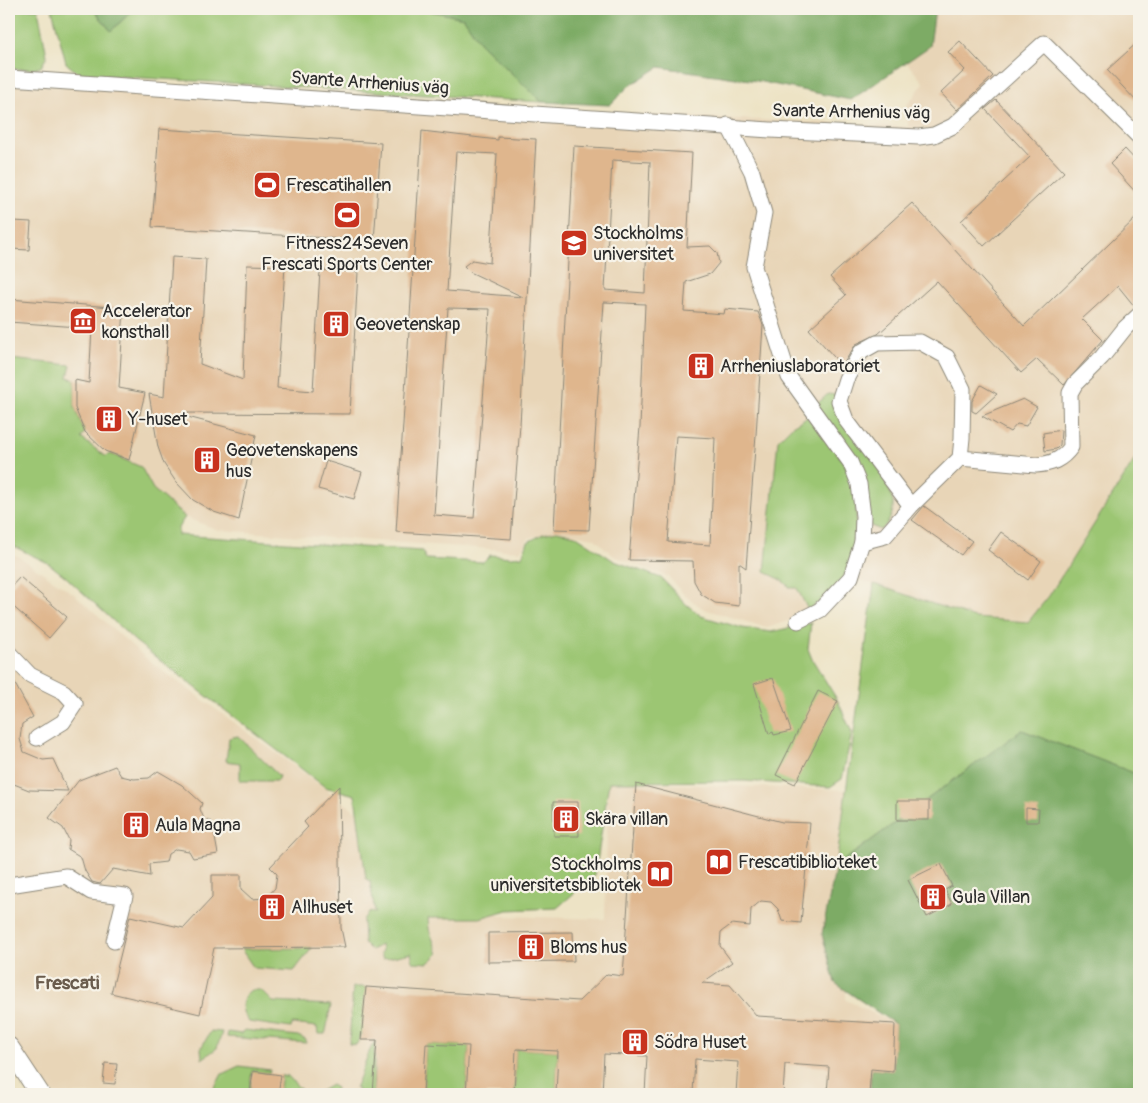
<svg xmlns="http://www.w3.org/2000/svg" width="1148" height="1103" font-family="Pangolin,sans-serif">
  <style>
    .built { fill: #e8d5b7 }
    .green { fill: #9cc673; stroke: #64784f }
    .forest { fill: #7dab65; stroke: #546b48 }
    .building { fill: #dfb68d; fill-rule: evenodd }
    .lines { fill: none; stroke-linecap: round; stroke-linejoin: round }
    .minor-casing { stroke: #8c8778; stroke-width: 17 }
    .tertiary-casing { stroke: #8c8778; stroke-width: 21 }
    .minor { stroke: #fff; stroke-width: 15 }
    .tertiary { stroke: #fff; stroke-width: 19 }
    .labels { text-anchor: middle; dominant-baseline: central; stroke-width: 4.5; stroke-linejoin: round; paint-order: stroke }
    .street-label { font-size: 18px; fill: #2b2b2b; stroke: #f7f3e8 }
    .poi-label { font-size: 18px; fill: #2b2b2b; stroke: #f7f3e8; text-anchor: start }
    .neighbourhood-label { font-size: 19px; font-weight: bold; fill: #6a5c4d; stroke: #f7f3e8 }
  </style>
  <rect width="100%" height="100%" fill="#f7f3e8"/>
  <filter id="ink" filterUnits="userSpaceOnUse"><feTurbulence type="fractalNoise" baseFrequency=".02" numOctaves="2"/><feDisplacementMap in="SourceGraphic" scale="10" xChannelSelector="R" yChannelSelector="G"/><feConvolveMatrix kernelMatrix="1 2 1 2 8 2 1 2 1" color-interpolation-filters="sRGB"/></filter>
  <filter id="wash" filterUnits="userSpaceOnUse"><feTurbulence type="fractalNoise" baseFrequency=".0096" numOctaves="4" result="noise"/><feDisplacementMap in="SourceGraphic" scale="20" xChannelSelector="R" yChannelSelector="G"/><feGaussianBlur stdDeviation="1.12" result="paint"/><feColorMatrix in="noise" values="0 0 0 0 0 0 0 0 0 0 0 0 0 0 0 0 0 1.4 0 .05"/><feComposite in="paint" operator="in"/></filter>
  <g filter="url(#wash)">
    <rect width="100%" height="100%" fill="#ede3c5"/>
    <g class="built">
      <path d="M935,9H1139V453L1049,596L1028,622L975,618L851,577L820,610L767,628L704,609L685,596L669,577L614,556L594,538L557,531L529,538L520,551L218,530L185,517L153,489L141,467L111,454L105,456L81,437L85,432L75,408V380L68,378L71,365L9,359V84L908,127L907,105L924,83L906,62L930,46Z"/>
      <path d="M9,553L18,556L74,594L148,660L415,854L473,894L500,916L605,919L608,782L846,790V1000L895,1024L886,1094H41L9,1040Z"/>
    </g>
    <g class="green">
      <path d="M9,9H38L47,56L41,67L33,69H9Z"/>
      <path d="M52,9H93L111,31L134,9H421L464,18L480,43L542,102L79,74L66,63Z"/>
      <path d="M9,359L71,365L68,377L75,380V408L85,432L81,438L105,456L111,454L141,467L153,489L185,517L178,528V535L422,551L426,559L483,562L490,555L511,557L522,556L528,542L543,534L557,531L575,535L614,561L661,578L687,605L701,616L742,628L771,632L811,623L808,649L812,659L838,701L852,733L842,779L830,787L745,781L609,782L595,875L557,908L507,910L480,918H428L429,929L438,954L428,963L413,962L411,953L383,959L380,953L382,951L381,945L371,950L364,943L363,919L370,912L375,913L370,881L366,879L355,795L325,787L135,641L66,577L48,563L9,544Z"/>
      <path d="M828,394L835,395C848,417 891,482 893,503C894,513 889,523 881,530L871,526L817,404Z"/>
      <path d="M807,417C817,430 840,454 846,468C860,499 860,546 844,576C835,591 821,600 808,610L797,588H791L780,579L765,572L778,440L792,426Z"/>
      <path d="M1139,453V775L1022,730L836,866L874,584L975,618L1028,622L1049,596Z"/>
      <path d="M238,736L279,776L277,781H240V763L226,761L229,738Z"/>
      <path d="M312,948L294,971L254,968L241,949Z"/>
      <path d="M353,987H366L362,1034H360L359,1040L356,1045L349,1044Z"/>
      <path d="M251,990H261L273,1002L331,1005L326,1031L325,1034H318L317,1027L292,1024L291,1028L249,1022C240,1011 239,999 251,990Z"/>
      <path d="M244,1030L298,1036L306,1040V1043L227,1037L228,1032L241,1034Z"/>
      <path d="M211,1031L222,1032L217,1048L202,1059L201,1048Z"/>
      <path d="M375,1041L373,1094H355L358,1089L355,1088C363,1072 366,1055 375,1041Z"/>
      <path d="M426,1044L469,1046L466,1094H423Z"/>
      <path d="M516,1049L558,1051L556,1094H514Z"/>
      <path d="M239,1066L270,1070L269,1073L252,1071L249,1094H211L222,1074Z"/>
      <path d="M282,1075L286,1078L287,1075L303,1092L317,1093L331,1085L336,1088L335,1094H279Z"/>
    </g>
    <g class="forest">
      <path d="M93,9H134L111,31Z"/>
      <path d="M421,9H935L930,46L851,100L757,81L659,67L629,86L610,105L542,102L480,43L464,18Z"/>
      <path d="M1022,730L1139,775V1094H870L871,1069L893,1071L895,1024L835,983L822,934L836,866Z"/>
    </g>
    <g id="blocks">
      <g class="building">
        <path d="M960,41L993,76L957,110L941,93L965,70L948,52Z"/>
        <path d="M1139,41V104L1107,70Z"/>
        <path d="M996,100L1064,172L984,246L961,221L1030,157L985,109Z"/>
        <path d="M159,129L381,143L374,241L152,227Z"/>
        <path d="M422,131L498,140V137L536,139L520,425L511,539L396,532ZM456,152L497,154L490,263L472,260L464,266L470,272L523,297L447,291ZM448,308L490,309L474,518L434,515Z"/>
        <path d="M574,146L692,153L687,247L710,246L717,253L719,263L710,274L686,282L684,311L724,314L725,309L758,312L763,325L756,435L746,568L739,563V606L715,603L701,594L694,581L693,561L629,560L640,427L645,304L604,302L589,530L554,529ZM612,160L650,162L645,293L605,290ZM676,436L715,438L710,545L668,542Z"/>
        <path d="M1125,149L1139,164V196L1110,164Z"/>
        <path d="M912,203L1024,326L1139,215V306L1135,307L1118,286L1082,319L1103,340L1064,385L1037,359L1021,373L937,281L878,334L856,344L842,366L809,329L846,295L830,277Z"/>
        <path d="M13,221L31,222L29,250L11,249Z"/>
        <path d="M172,257L206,259L200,364L243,380L247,265L285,266L277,388L313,391L320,270L358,272L350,414L184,413V416L256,435L239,520L214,512L193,500L176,482L164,464L158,447L149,394L164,397Z"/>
        <path d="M9,299L124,308L119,388L145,393L129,460L105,451L85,432L75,408V380L89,383L92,328L9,322Z"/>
        <path d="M981,385L997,394L976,413L972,411V401Z"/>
        <path d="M1023,399L1037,407L1026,426L1017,424L1010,432L982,416Z"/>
        <path d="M1061,430L1060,445L1056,449L1045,451L1043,433Z"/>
        <path d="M326,461L362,472L354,499L318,489Z"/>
        <path d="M924,506L972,541L961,555L912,520Z"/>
        <path d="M1001,532L1041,561L1028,580L988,550Z"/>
        <path d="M20,577L67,617L49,638L9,603V589Z"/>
        <path d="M9,673L33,717L22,724L20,739L24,752L43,760L53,759L68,791L29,790L9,782Z"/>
        <path d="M773,678L791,731L774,735L773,732L769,734L754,684Z"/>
        <path d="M818,691L838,701L795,784L776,775Z"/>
        <path d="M115,766L121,776L134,779L149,778L158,771L182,785L202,803L200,809L204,819L212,822L218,854L193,858L189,851L176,849L168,854L166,862L149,864L150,876L113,869L100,884L92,882L85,871L81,857L68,849L69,840L63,828L49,818L79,780Z"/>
        <path d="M636,784L782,822L810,823L801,923L782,921L778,909L771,902L761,901L751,909L750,926L732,924L721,932L720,946L732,962L702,983L730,985L757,1016L895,1024L893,1071L871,1069L869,1094H827L829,1067L785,1064L783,1094H736L738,1062L695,1059L693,1094H645L647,1056L604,1054L602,1094H556L558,1051L516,1049L514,1094H466L469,1046L426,1044L423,1094H373L377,1040H361L366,987L579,1001L607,974L623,976Z"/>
        <path d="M339,786L341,928L345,947L214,948L200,1014L111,993L130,916L184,928L212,898V875H241V889L252,899L266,898L275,888L277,874L270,867L308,827L304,822Z"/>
        <rect x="897" y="801" width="32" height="19"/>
        <path d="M553,802H578L579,836H554Z"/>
        <path d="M1026,808L1039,809L1038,822H1026Z"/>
        <path d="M941,864L952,886L945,890L952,904L927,917L908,880Z"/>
        <path d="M573,932L574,961L488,962V933Z"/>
        <path d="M105,1063L117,1064L115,1084L103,1083Z"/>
        <path d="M253,1071L281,1075L278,1094H250Z"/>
      </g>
    </g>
  </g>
  <g filter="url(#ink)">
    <use href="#blocks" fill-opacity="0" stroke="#8c8778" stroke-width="1"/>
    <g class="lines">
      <g class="minor-casing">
        <g id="minor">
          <path d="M9,78L770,130L919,137L934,135L953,126L1044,43L1139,137"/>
          <path d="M728,125L752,172L764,213L754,267L789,377L850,462L859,484L863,516L862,542L851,577L820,610L798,621"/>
          <path d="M960,458L1036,465C1051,464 1062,460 1071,447L1070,393L1075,384L1102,357L1125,328L1139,315"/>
          <path d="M862,542L885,536L911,506L960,458L962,438L963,389L947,357L920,342L877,343L861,352L846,379L839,401L846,420L911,506"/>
          <path d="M9,653L30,675L64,692L75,704L63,722L37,738"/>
          <path d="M9,885L66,876L91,892L125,896L114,941"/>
        </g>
      </g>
      <g class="tertiary-casing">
        <path id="tertiary" d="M9,1047L40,1094"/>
      </g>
      <use href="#minor" class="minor"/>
      <use href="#tertiary" class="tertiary"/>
    </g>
  </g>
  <defs>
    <g id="stadium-square" transform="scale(1.4375)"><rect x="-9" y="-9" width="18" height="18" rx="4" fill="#c8321e" stroke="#f7f3e8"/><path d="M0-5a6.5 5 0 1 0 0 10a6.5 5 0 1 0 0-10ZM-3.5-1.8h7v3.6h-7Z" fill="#fff"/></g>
    <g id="university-square" transform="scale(1.4375)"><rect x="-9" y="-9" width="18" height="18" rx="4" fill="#c8321e" stroke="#f7f3e8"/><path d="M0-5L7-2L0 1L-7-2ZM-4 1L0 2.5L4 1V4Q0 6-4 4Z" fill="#fff"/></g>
    <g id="museum-square" transform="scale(1.4375)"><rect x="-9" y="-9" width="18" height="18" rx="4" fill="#c8321e" stroke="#f7f3e8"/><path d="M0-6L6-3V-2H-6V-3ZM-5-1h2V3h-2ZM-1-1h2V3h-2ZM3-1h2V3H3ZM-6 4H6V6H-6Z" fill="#fff"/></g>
    <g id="building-square" transform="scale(1.4375)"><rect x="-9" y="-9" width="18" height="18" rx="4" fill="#c8321e" stroke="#f7f3e8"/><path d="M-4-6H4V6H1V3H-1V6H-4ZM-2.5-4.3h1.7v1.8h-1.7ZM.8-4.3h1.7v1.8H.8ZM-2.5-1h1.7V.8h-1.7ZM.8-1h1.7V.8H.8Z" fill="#fff"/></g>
    <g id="library-square" transform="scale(1.4375)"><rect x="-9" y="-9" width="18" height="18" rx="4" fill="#c8321e" stroke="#f7f3e8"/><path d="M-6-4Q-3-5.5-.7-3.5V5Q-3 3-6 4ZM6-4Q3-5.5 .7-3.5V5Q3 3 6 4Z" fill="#fff"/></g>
  </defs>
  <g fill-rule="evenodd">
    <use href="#stadium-square" x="267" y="185"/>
    <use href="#stadium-square" x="347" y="215"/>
    <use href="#university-square" x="574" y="243"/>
    <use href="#museum-square" x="83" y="321"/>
    <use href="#building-square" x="336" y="324"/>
    <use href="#building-square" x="701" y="366"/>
    <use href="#building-square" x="109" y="419"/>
    <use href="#building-square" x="207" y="460"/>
    <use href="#building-square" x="566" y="819"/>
    <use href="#building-square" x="136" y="825"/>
    <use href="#library-square" x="719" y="862"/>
    <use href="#library-square" x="660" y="874"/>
    <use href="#building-square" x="933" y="897"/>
    <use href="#building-square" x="272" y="907"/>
    <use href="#building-square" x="531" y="947"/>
    <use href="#building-square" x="635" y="1042"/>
  </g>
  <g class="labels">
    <g class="street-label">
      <text transform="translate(370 83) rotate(4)">Svante Arrhenius väg</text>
      <text transform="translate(851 112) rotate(1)">Svante Arrhenius väg</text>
    </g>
    <g class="poi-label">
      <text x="286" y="185">Frescatihallen</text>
      <text x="593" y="233">Stockholms<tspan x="593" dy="21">universitet</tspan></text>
      <text x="347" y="243" text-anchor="middle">Fitness24Seven<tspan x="347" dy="21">Frescati Sports Center</tspan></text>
      <text x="102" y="311">Accelerator<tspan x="102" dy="21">konsthall</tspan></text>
      <text x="355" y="324">Geovetenskap</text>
      <text x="720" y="366">Arrheniuslaboratoriet</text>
      <text x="128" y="419">Y-huset</text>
      <text x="226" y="450">Geovetenskapens<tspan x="226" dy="21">hus</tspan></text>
      <text x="585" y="819">Skära villan</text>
      <text x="155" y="825">Aula Magna</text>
      <text x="738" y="862">Frescatibiblioteket</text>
      <text x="641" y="864" text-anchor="end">Stockholms<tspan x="641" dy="21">universitetsbibliotek</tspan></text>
      <text x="952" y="897">Gula Villan</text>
      <text x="291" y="907">Allhuset</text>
      <text x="550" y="947">Bloms hus</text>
      <text x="654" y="1042">Södra Huset</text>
    </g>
    <g class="neighbourhood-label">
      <text x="67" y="983">Frescati</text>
    </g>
  </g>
  <rect width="1148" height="1103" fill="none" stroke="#f7f3e8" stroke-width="30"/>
</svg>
